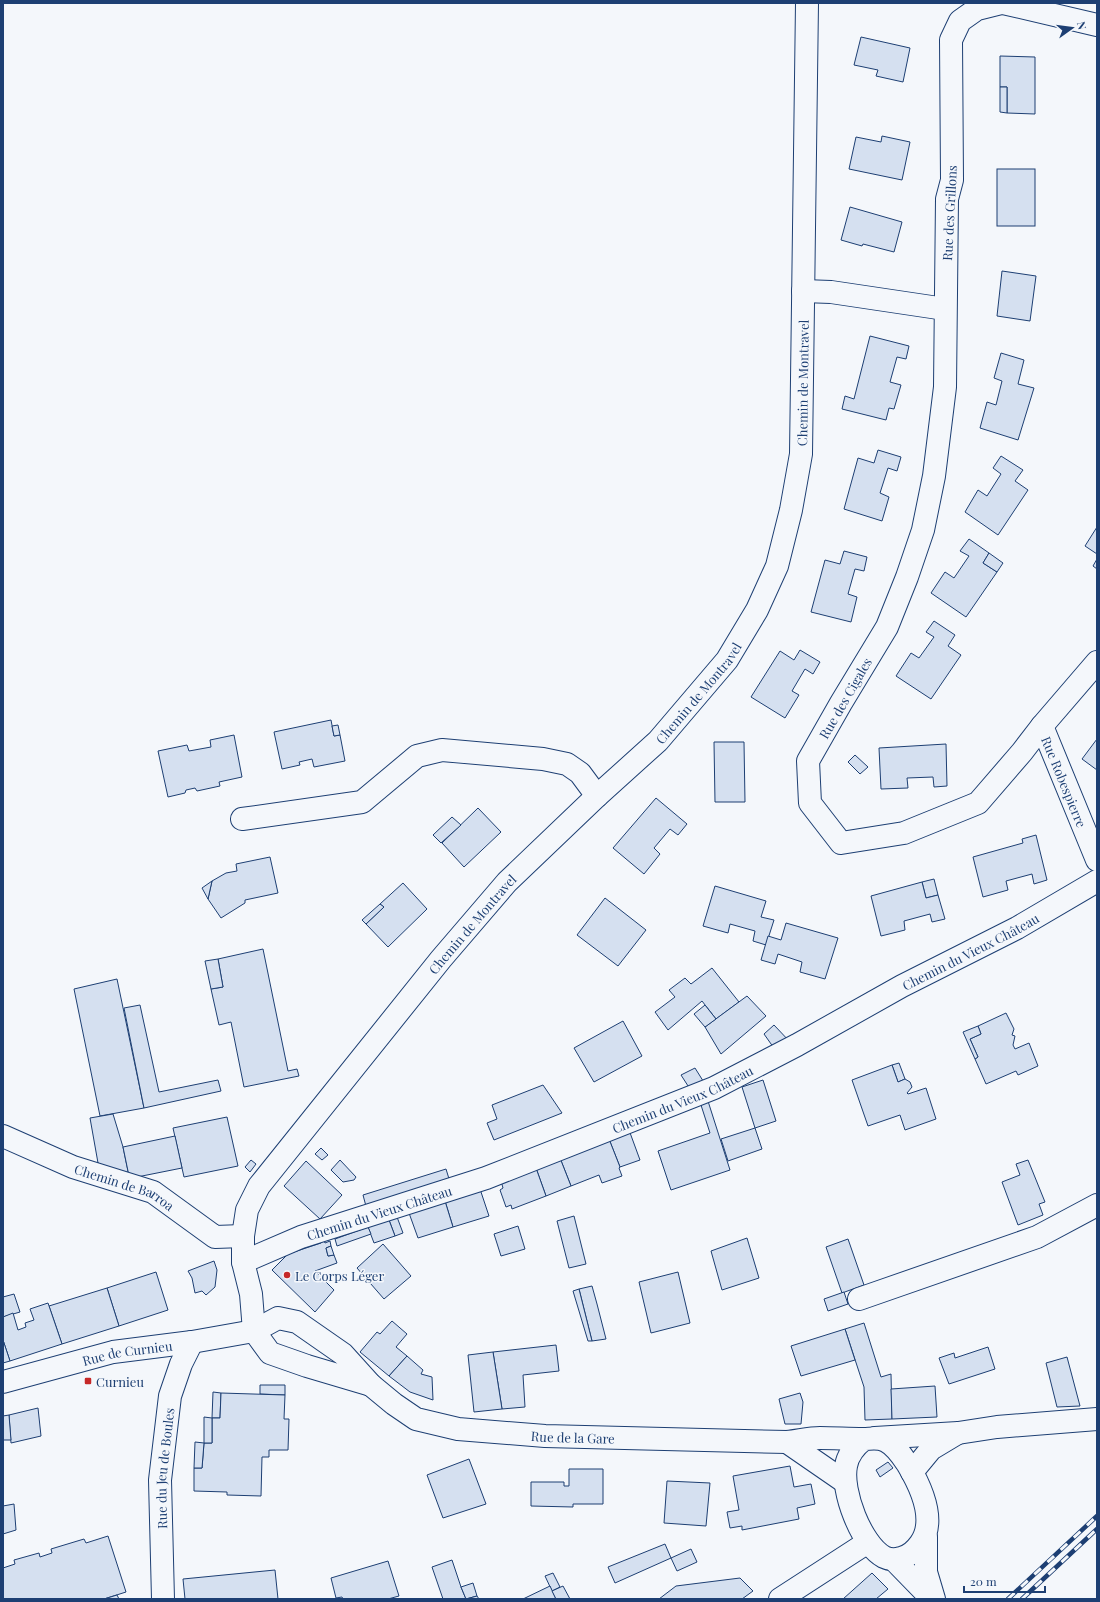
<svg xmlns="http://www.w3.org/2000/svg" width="1100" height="1602" font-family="'Playfair Display',serif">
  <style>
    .building { fill: #d5e0f0; stroke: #1d3f73 }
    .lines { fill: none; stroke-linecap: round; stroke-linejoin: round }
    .minor-casing { stroke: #1d3f73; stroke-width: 24 }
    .minor { stroke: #f4f7fb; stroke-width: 22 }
    .rail-casing { stroke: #1d3f73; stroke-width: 4.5 }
    .rail { stroke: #f4f7fb; stroke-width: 3; stroke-dasharray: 9; stroke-linecap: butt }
    .poi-dot { fill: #c62828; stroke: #f4f7fb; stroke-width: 1.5 }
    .labels { text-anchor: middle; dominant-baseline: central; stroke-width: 3; stroke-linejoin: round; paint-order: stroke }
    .street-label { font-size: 13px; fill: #1d3f73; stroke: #f4f7fb }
    .poi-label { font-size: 13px; fill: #1d3f73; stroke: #f4f7fb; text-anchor: start }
  </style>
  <rect width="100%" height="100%" fill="#f4f7fb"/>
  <g class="building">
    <path d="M861,37L910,48L903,82L876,76L878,70L854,65Z"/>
    <path d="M1000,56L1035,57V114L1007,113V87H1000Z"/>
    <path d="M1000,87H1007V113L1000,112Z"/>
    <path d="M882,136L910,142L902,180L849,169L856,137L881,142Z"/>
    <rect x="997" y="169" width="38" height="57"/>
    <path d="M850,207L902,222L894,252L863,244L862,246L841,240Z"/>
    <path d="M1002,271L1036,276L1030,321L997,316Z"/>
    <path d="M870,336L909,346L906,359L897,357L890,382L901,385L894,409L889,408L886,420L842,409L845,396L854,399Z"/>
    <path d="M1001,353L1024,360L1018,384L1034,388L1018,440L980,428L987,402L996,405L1002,381L994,378Z"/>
    <path d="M878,450L901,457L897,471L888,468L880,493L889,497L882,521L844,509L858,458L874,463Z"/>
    <path d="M1001,456L1023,470L1015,481L1028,490L998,535L965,512L978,490L987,496L1001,474L993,468Z"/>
    <path d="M1097,527V554L1085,546Z"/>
    <path d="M969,539L989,553L983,563L997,572L966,617L931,593L945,572L954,578L969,556L960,551Z"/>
    <path d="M844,551L867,557L864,571L855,569L848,594L857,597L851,622L811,612L825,560L840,564Z"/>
    <path d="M989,553L1003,563L997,572L983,563Z"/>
    <path d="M1097,559V569L1093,566Z"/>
    <path d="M934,621L955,635L948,646L961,655L931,699L896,676L911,653L919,658L934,637L926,632Z"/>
    <path d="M800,650L820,662L813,674L805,669L792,691L799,695L785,718L751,697L780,651L794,660Z"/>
    <path d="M331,720L334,736L340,735L345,761L314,767L312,759L299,762L300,765L282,769L274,732Z"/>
    <path d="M338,725L340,735L334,736L332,726Z"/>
    <path d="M234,735L242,777L219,782L220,786L197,791L195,788L186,790L185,793L168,797L158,751L187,745L189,751L211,747L210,740Z"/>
    <path d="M1097,739V770L1082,759Z"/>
    <path d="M714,742H744L745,802H715Z"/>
    <path d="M946,744L947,786L934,787L933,777L907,778L908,788L881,789L879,748Z"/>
    <path d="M855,755L868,767L860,774L848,762Z"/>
    <path d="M656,798L687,824L678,835L670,829L654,848L660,854L644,874L613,848Z"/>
    <path d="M478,808L501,832L464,867L442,843Z"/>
    <path d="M452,817L461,825L441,843L433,835Z"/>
    <path d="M1036,835L1047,880L1034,884L1032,874L1006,881L1008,890L983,897L973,857L1023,843L1022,839Z"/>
    <path d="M270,857L278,893L245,900V903L221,918L208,899L212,881L226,873L237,871L236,864Z"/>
    <path d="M934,879L938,895L926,898L922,882Z"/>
    <path d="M212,881L208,899L202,888Z"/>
    <path d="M922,882L926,898L938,895L945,919L932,922L930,914L904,921L905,930L881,936L871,896Z"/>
    <path d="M403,883L427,909L388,947L366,924L384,907L380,904Z"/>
    <path d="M715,886L766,901L761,917L774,920L766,945L753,941L755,931L730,924L728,933L703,926Z"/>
    <path d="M605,898L646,930L618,966L577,935Z"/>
    <path d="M380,904L384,907L366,924L362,920Z"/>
    <path d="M786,923L838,938L825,979L800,972L802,962L778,954L775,964L761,960L768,936L781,940Z"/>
    <path d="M263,949L288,1071L297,1069L299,1076L244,1087L231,1022L219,1025L211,989L223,987L218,959Z"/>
    <path d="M218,959L223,987L211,989L205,961Z"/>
    <path d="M712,968L739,1002L716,1019L702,1001L668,1030L655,1012L675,997L669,990L685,978L691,984Z"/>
    <path d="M117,979L144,1108L100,1116L74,989Z"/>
    <path d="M747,996L766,1016L721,1054L705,1027Z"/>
    <path d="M140,1005L159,1092L218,1080L221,1091L144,1108L124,1008Z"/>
    <path d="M705,1005L716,1019L705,1027L694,1014Z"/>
    <path d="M1006,1013L1014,1029L1012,1035L1015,1036L1013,1045L1015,1049L1029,1043L1038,1066L1018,1075L1016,1071L986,1084L975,1059L978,1057L970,1039L981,1034L978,1026Z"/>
    <path d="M623,1021L642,1056L594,1082L574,1048Z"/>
    <path d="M774,1025L791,1043L776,1051L764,1034Z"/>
    <path d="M978,1026L981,1034L970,1039L978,1057L975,1059L963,1032Z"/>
    <path d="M899,1063L905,1079L898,1082L892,1065Z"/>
    <path d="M892,1065L898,1082L905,1079L910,1082L912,1087L907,1093L908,1094L926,1088L936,1119L905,1130L900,1115L868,1126L852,1080Z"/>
    <path d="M695,1068L705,1084L690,1089L681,1075Z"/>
    <path d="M763,1080L776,1121L755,1128L742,1087Z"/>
    <path d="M543,1085L562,1113L494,1140L487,1123L497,1119L492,1105Z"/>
    <path d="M707,1098L730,1170L671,1190L658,1151L710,1133L700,1102Z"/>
    <path d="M113,1114L123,1147L129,1176L98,1163L90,1118Z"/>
    <path d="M227,1117L238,1166L184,1177L173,1128Z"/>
    <path d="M755,1128L762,1149L728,1161L721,1139Z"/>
    <path d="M629,1130L640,1160L620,1167L609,1139Z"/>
    <path d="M175,1136L182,1168L132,1178L129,1176L123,1147Z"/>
    <path d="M609,1139L620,1167L619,1168L622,1176L602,1183L599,1175L571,1186L560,1158Z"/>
    <path d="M321,1148L328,1155L322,1160L315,1154Z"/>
    <path d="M560,1158L571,1186L546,1196L536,1168Z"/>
    <path d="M251,1160L256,1164L250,1172L245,1167Z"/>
    <path d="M340,1160L356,1177L354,1180L343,1182L331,1170Z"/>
    <path d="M1028,1160L1045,1202L1039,1204L1043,1215L1018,1225L1002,1182L1020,1175L1016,1164Z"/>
    <path d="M306,1161L342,1195L320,1219L284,1186Z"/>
    <path d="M536,1168L546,1196L512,1209L511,1205L506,1207L500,1190L503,1188L501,1181Z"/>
    <path d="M446,1169L450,1182L367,1210L363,1195Z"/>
    <path d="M480,1189L489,1216L453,1227L445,1201Z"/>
    <path d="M445,1201L453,1227L418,1238L409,1213Z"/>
    <path d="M574,1216L586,1264L569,1268L557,1221Z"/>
    <path d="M397,1217L403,1233L395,1236L389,1220Z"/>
    <path d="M389,1220L395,1236L374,1243L368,1227Z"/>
    <path d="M518,1226L525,1249L501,1256L494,1234Z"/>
    <path d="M368,1227L371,1234L337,1246L335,1239Z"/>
    <path d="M747,1238L759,1278L722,1290L711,1251Z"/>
    <path d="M848,1239L864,1285L842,1293L826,1247Z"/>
    <path d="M322,1241H324L325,1243L330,1241L331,1246L326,1248L328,1256L334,1255L337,1263L315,1271L334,1290L315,1312L272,1270L288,1254L321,1243Z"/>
    <path d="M383,1244L411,1276L384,1299L357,1268Z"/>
    <path d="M331,1246L334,1255L328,1256L326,1248Z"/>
    <path d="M214,1261L217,1270L215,1287L206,1295L202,1291L195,1293L192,1278L188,1271Z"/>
    <path d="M156,1272L168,1310L119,1326L107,1288Z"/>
    <path d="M678,1272L690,1323L651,1333L639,1282Z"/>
    <path d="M592,1286L597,1304L606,1339L592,1341L579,1289Z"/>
    <path d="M107,1288L119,1326L62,1344L49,1306Z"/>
    <path d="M579,1289L592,1341H588L573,1291Z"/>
    <path d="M844,1292L848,1304L828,1311L824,1299Z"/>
    <path d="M14,1294L20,1312L3,1317V1297Z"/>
    <path d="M48,1303L62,1344L10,1361L3,1340V1317L13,1313L18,1330L26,1327L25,1323L34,1320L30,1309Z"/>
    <path d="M392,1321L407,1334L396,1347L407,1356L389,1376L360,1352L377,1332L380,1334Z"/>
    <path d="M864,1323L881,1377L891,1374L892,1419L865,1420L864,1387L845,1329Z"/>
    <path d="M845,1329L855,1360L801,1376L791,1346Z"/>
    <path d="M3,1340L10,1361L3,1363Z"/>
    <path d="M556,1345L559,1371L523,1375L525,1407L502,1409L493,1352Z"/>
    <path d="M988,1347L995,1369L949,1384L939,1358L954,1353L955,1358Z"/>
    <path d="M493,1352L502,1409L474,1412L468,1355Z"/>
    <path d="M407,1356L423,1370L421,1374L432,1377L433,1400L410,1392L389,1376Z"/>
    <path d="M1067,1357L1080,1406L1057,1407L1046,1363Z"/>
    <path d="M260,1385H285V1395L260,1394Z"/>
    <path d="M935,1386L937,1417L892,1419L891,1389Z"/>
    <path d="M213,1392L221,1393L220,1418H212Z"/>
    <path d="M221,1393L285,1395L284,1419H289L288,1450H269V1457H262L261,1496L227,1495V1492L194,1491V1468H202L204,1443H212V1418H220Z"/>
    <path d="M800,1393L803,1402L801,1424H785L779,1399Z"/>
    <path d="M38,1408L41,1436L11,1443L9,1415Z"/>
    <path d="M9,1415L11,1440H3V1416Z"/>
    <path d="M204,1417L212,1418V1443H204Z"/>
    <path d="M195,1442L204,1443L202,1468H194Z"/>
    <path d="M469,1459L486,1504L443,1518L427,1475Z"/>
    <path d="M888,1462L893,1468L880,1477L876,1470Z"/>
    <path d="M790,1466L794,1487L811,1484L815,1504L797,1508L799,1519L742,1530V1526L730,1528L727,1512L739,1510L733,1476Z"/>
    <path d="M569,1469H603V1504H573V1507L531,1506V1482H564V1486H569Z"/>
    <path d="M667,1481L710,1483L706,1526L664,1523Z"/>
    <path d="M14,1504L16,1530L3,1534V1506Z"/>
    <path d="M108,1536L126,1592L104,1599H3V1568L15,1564L14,1560L39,1553L40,1557L52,1553L51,1549L84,1539L86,1543Z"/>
    <path d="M665,1544L671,1558L615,1583L608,1567Z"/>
    <path d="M691,1549L697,1562L677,1571L671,1558Z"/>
    <path d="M452,1560L461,1587L466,1599H443L432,1567Z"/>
    <path d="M388,1561L399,1596L388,1599H343L342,1597L336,1598L331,1578Z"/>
    <path d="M275,1570L278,1599H185L183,1579Z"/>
    <path d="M553,1573L560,1587L552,1591L545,1576Z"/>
    <path d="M872,1573L888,1589L876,1599H843Z"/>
    <path d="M740,1578L753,1591L742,1599H659L676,1586Z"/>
    <path d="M473,1583L477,1596L466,1599L461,1587Z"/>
    <path d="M550,1586L556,1599H523Z"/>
    <path d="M563,1586L570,1599H556L552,1591Z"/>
    <path d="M117,1595L119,1599H104Z"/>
    <path d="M477,1596L479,1599H466Z"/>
  </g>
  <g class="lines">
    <g class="minor-casing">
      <g id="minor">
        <path d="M1001,3L977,9L960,21L951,40L952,180L947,199L945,387L934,476L923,530L907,577L887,627L841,703L808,761L810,803L841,843L904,833L978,803L1022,752L1042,726L1097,662"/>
        <path d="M1003,3L1097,25"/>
        <path d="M803,291L831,292L945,309"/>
        <path id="s1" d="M1042,726L1097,860"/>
        <path d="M242,819L362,802L417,756L442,750L543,759L567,764L580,773L597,796"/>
        <path id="s2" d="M3,1136L73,1167L153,1192L215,1237L243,1236"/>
        <path id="s3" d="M243,1262L301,1237L486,1178L714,1088L797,1045L902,986L1017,928L1097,881"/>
        <path d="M859,1299L1037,1237L1097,1205"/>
        <path id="s4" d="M254,1331L251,1294L243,1262V1236L247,1210L259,1186L441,959L507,882L597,796L658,741L727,660L757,610L777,566L791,510L801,454L807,3"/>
        <path d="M254,1331L270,1353L307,1366L371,1385"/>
        <path id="s5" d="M3,1382L113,1352L192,1342L254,1331L278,1318L297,1322L343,1354L371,1385L394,1404L416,1419L458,1429L545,1436L787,1442C798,1441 809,1438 820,1438C834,1438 849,1439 863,1439C871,1439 879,1437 886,1441C896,1446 902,1456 908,1465C921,1487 937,1521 920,1544C915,1551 910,1556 901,1558C895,1560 890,1560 884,1557C861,1544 841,1491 846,1466C848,1454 855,1446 864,1439"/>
        <path d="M875,1438L958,1433L997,1427L1097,1419"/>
        <path d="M787,1442L845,1482"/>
        <path d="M912,1472L931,1449L956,1434"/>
        <path d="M926,1537V1572L934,1599"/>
        <path d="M894,1560L932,1599"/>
        <path id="s6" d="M163,1599L160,1480L170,1396L181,1364L192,1342"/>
        <path d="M780,1599L868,1542"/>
      </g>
    </g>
    <use href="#minor" class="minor"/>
    <g class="rail-casing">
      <g id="rail">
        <path d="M1008,1599L1097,1516"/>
        <path d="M1022,1599L1097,1529"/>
      </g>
    </g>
    <use href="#rail" class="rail"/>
  </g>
  <g class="poi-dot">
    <circle cx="287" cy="1275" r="4"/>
    <rect x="84" y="1377" width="8" height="8" rx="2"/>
  </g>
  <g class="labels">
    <g class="street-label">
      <text transform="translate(949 213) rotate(-87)">Rue des Grillons</text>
      <text stroke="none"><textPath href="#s4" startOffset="1147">Chemin de Montravel</textPath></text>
      <text stroke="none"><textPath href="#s4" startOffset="811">Chemin de Montravel</textPath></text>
      <text transform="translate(845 698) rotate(-60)">Rue des Cigales</text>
      <text stroke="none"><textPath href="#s1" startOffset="60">Rue Robespierre</textPath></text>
      <text stroke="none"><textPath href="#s4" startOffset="487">Chemin de Montravel</textPath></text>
      <text stroke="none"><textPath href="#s3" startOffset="793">Chemin du Vieux Château</textPath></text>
      <text stroke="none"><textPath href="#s3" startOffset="469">Chemin du Vieux Château</textPath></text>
      <text stroke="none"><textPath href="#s2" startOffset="132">Chemin de Barroa</textPath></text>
      <text stroke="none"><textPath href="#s3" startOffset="145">Chemin du Vieux Château</textPath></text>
      <text stroke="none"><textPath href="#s5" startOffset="128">Rue de Curnieu</textPath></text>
      <text stroke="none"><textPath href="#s5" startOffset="616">Rue de la Gare</textPath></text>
      <text stroke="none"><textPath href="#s6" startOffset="131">Rue du Jeu de Boules</textPath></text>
    </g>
    <g class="poi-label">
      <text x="295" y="1275">Le Corps Léger</text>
      <text x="96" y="1381">Curnieu</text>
    </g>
  </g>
  <rect width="1100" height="1602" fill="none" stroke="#1d3f73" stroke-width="8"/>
  <g transform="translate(1072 28) rotate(76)" stroke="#f4f7fb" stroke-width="3" paint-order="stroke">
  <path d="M0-3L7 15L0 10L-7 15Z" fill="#1d3f73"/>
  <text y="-6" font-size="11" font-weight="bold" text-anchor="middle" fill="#1d3f73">N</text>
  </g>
  <path d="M964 1586v6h81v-6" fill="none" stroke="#1d3f73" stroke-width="2"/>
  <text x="970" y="1586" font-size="12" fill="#1d3f73" stroke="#f4f7fb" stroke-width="3" paint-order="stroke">20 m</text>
</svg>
